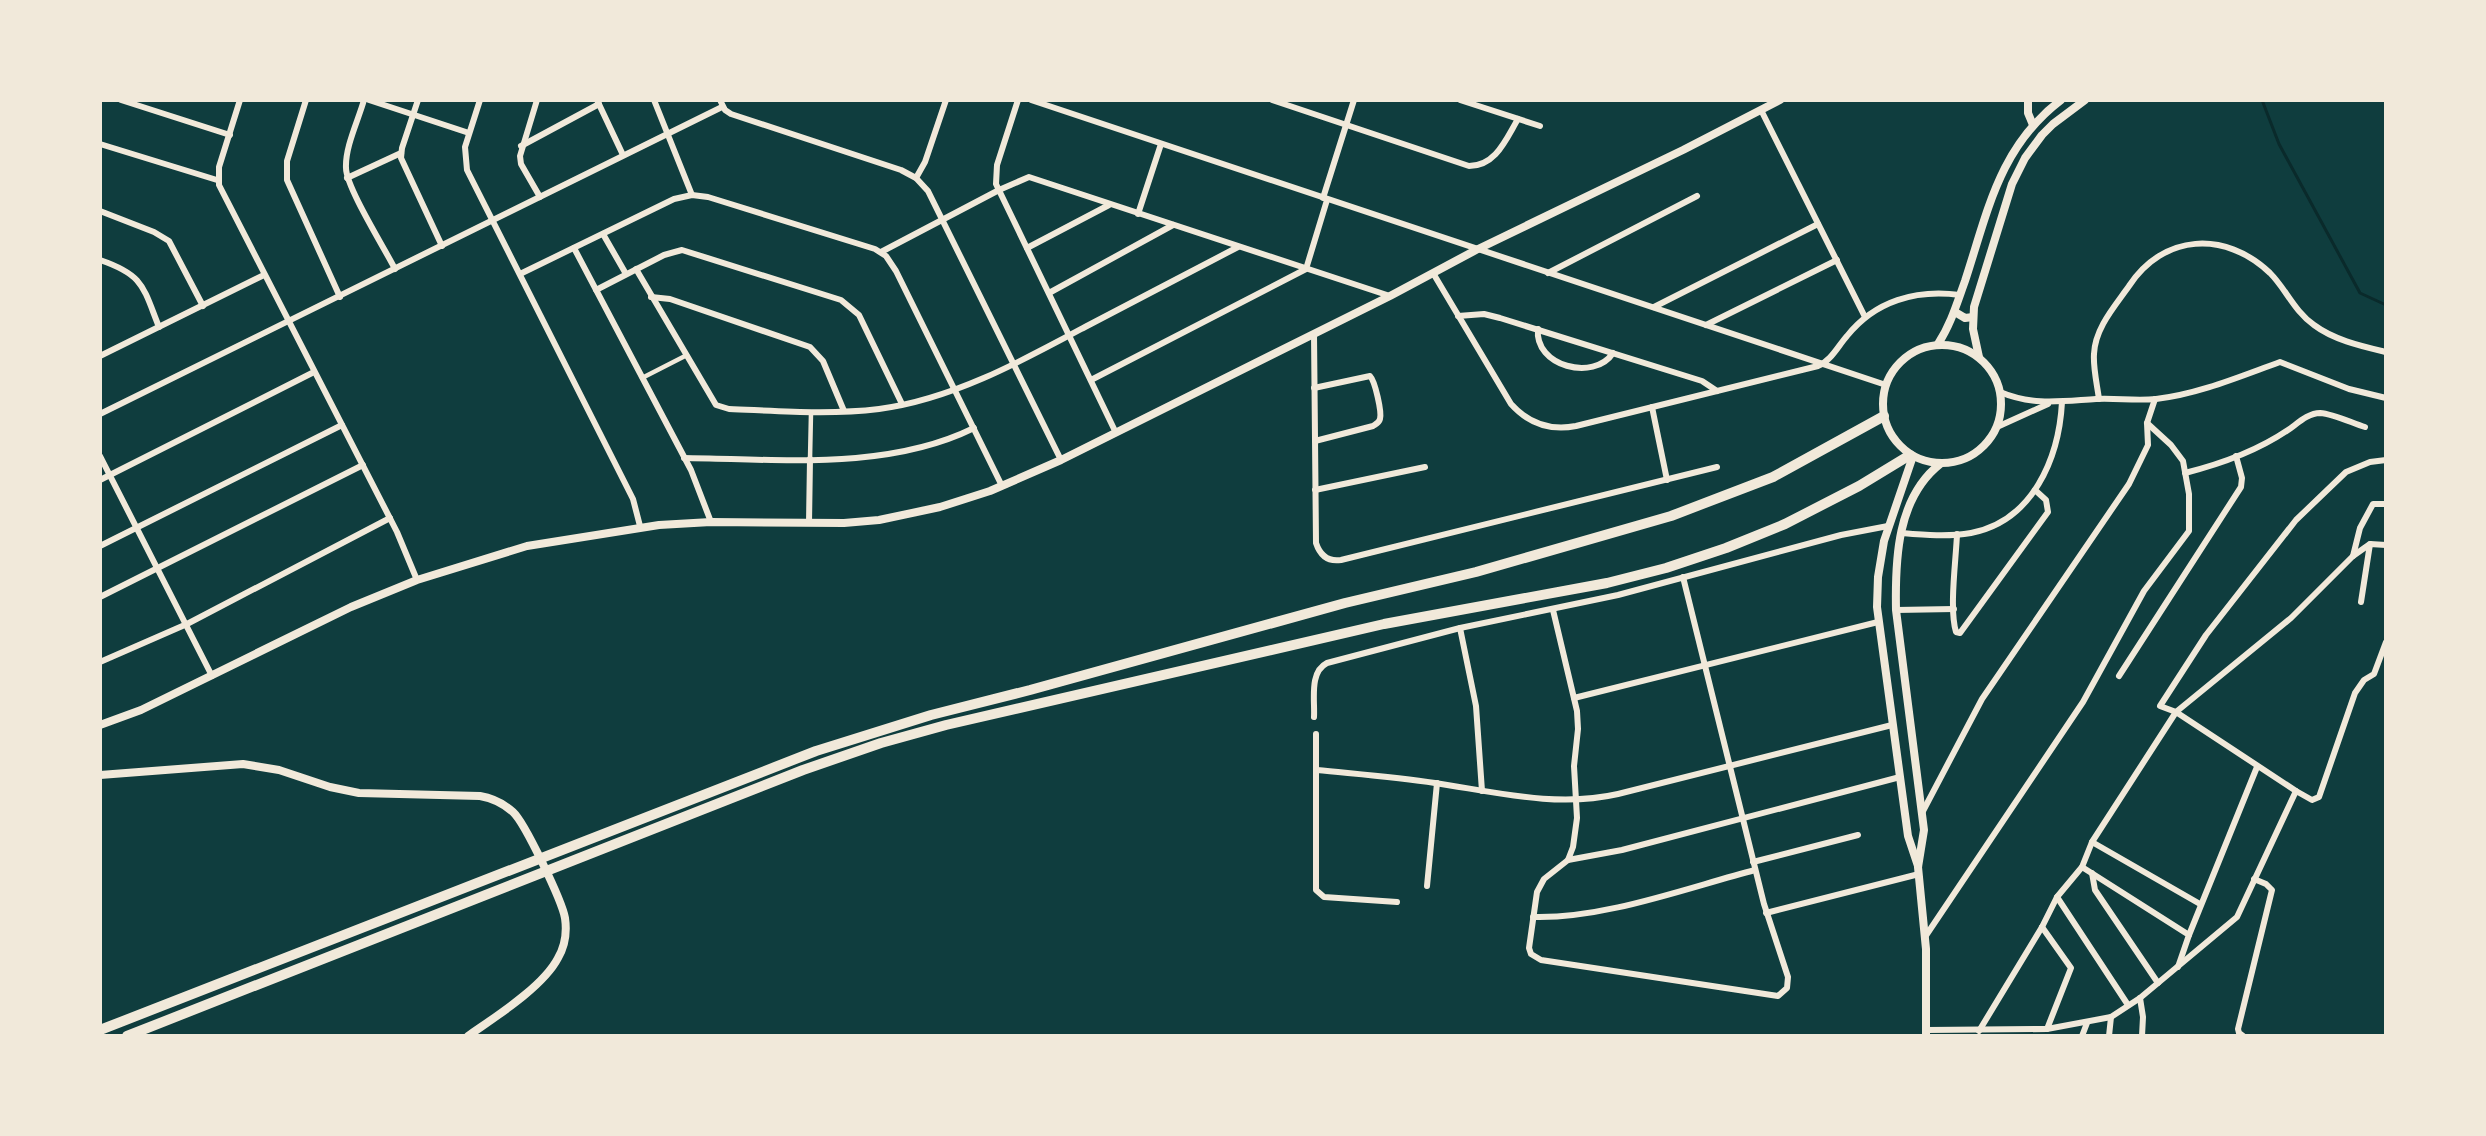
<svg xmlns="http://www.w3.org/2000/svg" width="2486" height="1136" font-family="'Archivo Narrow',sans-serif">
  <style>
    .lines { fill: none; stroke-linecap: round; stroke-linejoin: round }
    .stream { stroke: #0a2a2b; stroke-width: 3 }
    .pedestrian { stroke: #f1e9da; stroke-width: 4.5 }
    .minor { stroke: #f1e9da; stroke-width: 6 }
    .tertiary { stroke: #f1e9da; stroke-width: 8 }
    .trunk { stroke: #f1e9da; stroke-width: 10 }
  </style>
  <rect width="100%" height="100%" fill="#0f3d3e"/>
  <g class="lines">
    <path class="stream" d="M2262,100L2279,144L2360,293L2386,305"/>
    <g class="pedestrian">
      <path d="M642,378L687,355"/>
      <path d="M810,459L811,413"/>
    </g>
    <g class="minor">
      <path d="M121,100L230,135"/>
      <path d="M240,100L219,167V185L397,532L417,580"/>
      <path d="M306,100L287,161V180L340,297"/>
      <path d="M364,100C358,121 345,147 346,168C346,187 385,249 395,269"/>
      <path d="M369,100L469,133"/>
      <path d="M418,100L402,148L401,158L442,246"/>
      <path d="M480,100L465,147L467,170L633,499L640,526"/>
      <path d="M537,100L520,156L521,164L540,197"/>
      <path d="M597,100L623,155"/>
      <path d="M654,100L692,195"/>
      <path d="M720,100L725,110L731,114L901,170L916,178L928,191L1061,460"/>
      <path d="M1018,100L997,165L996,184L1116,433"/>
      <path d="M1031,100L1886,385"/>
      <path d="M1272,100L1469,166C1496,166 1506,139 1518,119"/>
      <path d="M1460,100L1540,126"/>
      <path d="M1761,110L1865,317"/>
      <path d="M100,144L217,180"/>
      <path d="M521,146L599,104"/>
      <path d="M347,178L401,153"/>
      <path d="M916,178L925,162L946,100"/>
      <path d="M1323,198L1354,100"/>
      <path d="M100,211L154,232L169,241L203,306"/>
      <path d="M1138,214L1161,144"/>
      <path d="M603,234L626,274"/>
      <path d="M574,248L691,470L711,522"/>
      <path d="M1027,248L1109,205"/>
      <path d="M881,252L999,190L1029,177L1390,296"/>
      <path d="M100,260C144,275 143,287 159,327"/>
      <path d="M636,269L716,405L729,409C779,411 829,415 879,409C951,400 1022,361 1085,327C1136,300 1187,274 1238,247"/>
      <path d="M1433,273L1511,404C1529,424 1550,431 1576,426L1818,366C1831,361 1838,346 1847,336C1875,301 1916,289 1960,295"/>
      <path d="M1548,273L1697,196"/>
      <path d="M520,274L674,199L692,195L708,197L875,249L886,256L896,271L1002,486"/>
      <path d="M596,290L664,255L682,250L841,300L859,315L902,404"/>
      <path d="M1049,293L1173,225"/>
      <path d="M651,297L670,299L810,347L823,361L844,411"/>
      <path d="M1654,307L1818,224"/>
      <path d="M1458,316L1484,314L1500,318L1702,381L1717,391"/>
      <path d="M1706,325L1837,260"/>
      <path d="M1538,329C1534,366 1594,382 1613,353"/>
      <path d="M1314,334L1316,543C1320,555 1328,562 1341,560L1717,467"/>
      <path d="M100,356L264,275"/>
      <path d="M1091,380L1306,269L1327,200"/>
      <path d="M1314,388L1370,376C1375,381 1382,412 1380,419C1379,423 1376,424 1373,426L1315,441"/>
      <path d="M2000,392C2033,406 2062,401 2096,399C2116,398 2136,401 2156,399C2199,394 2241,376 2280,362L2349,389L2386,398"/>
      <path d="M2099,399C2097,384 2093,368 2094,354C2095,328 2115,306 2129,286C2163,234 2225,230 2270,273C2286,289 2294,311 2314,325C2334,340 2361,346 2386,352"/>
      <path d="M1652,407L1667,480"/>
      <path d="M100,414L722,107"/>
      <path d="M1997,427L2048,404"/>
      <path d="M100,456L212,676"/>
      <path d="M684,458C778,459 887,471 974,428"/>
      <path d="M2185,473C2221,464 2257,451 2288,430C2297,424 2308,413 2320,413C2334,414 2352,423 2365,427"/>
      <path d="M100,480L314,372"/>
      <path d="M1315,490L1425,467"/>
      <path d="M809,523L810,459"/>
      <path d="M1902,533C1925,535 1948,537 1971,533C2033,521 2059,458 2062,402"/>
      <path d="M1957,534C1956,560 1949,609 1956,632L1960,633L2048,512L2046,500L2035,490"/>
      <path d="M100,546L342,425"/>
      <path d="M2353,556L2360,528L2373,504H2386"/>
      <path d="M100,597L363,465"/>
      <path d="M2361,602L2370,544"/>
      <path d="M1553,610L1577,711L1578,729L1574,766L1577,818L1573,847L1568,860L1544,879L1537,892L1529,948L1531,954L1541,960L1778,996L1787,988L1788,977L1764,904L1683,577"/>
      <path d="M1896,610L1954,609"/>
      <path d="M1460,628L1476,706L1482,791"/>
      <path d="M100,662L187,624L390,518"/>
      <path d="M2119,676L2241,487L2242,478L2236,456"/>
      <path d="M1574,698L1878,622"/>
      <path d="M1314,717C1315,700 1309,672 1327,663L1460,628L1618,595L1841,535L1888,526"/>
      <path d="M1316,734V890L1324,897L1397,902"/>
      <path d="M1317,770C1356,774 1396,777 1435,783C1495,792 1557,808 1618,794L1892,725"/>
      <path d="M2296,791L2176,712L2160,706L2206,635L2296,520L2346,472L2370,462L2386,460"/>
      <path d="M1922,813L1982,699L2129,484L2148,445L2147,423L2155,399"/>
      <path d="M2092,842L2200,904"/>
      <path d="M1568,860L1622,850L1900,777"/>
      <path d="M1753,862L1858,835"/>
      <path d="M2082,867L2189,935L2178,967"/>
      <path d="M2092,873L2095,890L2158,983"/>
      <path d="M1427,886L1437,783"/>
      <path d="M2057,897L2128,1005"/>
      <path d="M1766,913L1919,874"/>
      <path d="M1533,917C1604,919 1686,888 1755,870"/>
      <path d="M2042,927L2071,968L2047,1029"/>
      <path d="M2189,935L2257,767"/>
      <path d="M1925,937L2083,702L2144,591L2189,531V494L2183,461L2171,445L2147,423"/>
      <path d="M2140,998L2143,1017L2142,1036"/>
      <path d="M1927,1030L2047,1029L2111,1017L2140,998L2237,917L2296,791L2312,800L2319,797L2355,693L2364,680L2374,674L2386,642"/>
      <path d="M1979,1031L2042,927L2057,897L2082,867L2092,842L2176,712L2291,618L2353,556L2370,544L2386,545"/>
      <path d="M2082,1036L2087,1023"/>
      <path d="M2109,1036L2111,1017"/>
      <path d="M2243,1036L2239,1033L2238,1029L2272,890L2266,884L2254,879"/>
    </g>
    <g class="tertiary">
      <path d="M2028,100V113L2033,125"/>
      <path d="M1955,312L1965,318L1973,317"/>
      <path d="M1938,344C1951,324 1957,303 1965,281C1988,211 1999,147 2061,100"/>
      <circle cx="1942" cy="404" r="59"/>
      <path d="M1979,357L1973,329L1974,307L2012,184L2025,158L2042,135L2053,124L2085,100"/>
      <path d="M1913,456L1884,541L1878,577L1877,607L1908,836L1918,866"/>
      <path d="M100,725L141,710L351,607L417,580L527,546L659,525L711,522L844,523L879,520L940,507L990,491L1061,460L1390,296L1476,250L1683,150L1780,100"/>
      <path d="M100,775L243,764L279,770L330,787L359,793L480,796C492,798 503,803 513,812C525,823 562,901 565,918C567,932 565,946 558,958C543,987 495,1017 468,1036"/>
      <path d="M1926,1036V949L1918,867L1924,830L1896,610C1895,559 1897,498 1940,464"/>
    </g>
    <g class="trunk">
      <path d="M100,1030L816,751L931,715L1030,690L1345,603L1476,572L1671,516L1773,477L1884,416"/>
      <path d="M127,1036L803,770L881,743L946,725L1384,624L1607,583L1666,568L1726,548L1785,524L1859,486L1910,455"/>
    </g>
  </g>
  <rect width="2486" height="1136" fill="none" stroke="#f1e9da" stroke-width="204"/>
</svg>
